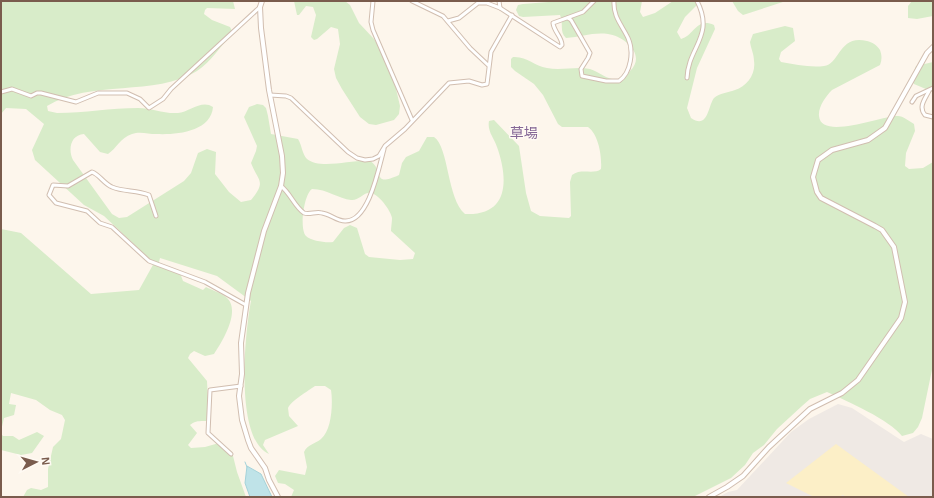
<svg xmlns="http://www.w3.org/2000/svg" width="934" height="498" font-family="Helvetica,'Noto Sans JP',sans-serif">
  <style>
    .industrial { fill: #efe9e4 }
    .green { fill: #d8ecc9; fill-rule: evenodd }
    .sand { fill: #fcefc7 }
    .water { fill: #bfe3e8; stroke: #a5d3da }
    .lines { fill: none; stroke-linecap: round; stroke-linejoin: round }
    .stream { stroke: #a5d3da; stroke-width: 1 }
    .minor-casing { stroke: #d1beb0; stroke-width: 5 }
    .tertiary-casing { stroke: #d1beb0; stroke-width: 6 }
    .minor { stroke: #fff; stroke-width: 3 }
    .tertiary { stroke: #fff; stroke-width: 4 }
    .labels { text-anchor: middle; dominant-baseline: central; stroke-width: 3; stroke-linejoin: round; paint-order: stroke }
    .quarter-label { font-size: 14px; fill: #846695; stroke: #fffaf3 }
  </style>
  <rect width="100%" height="100%" fill="#fdf6ec"/>
  <path class="industrial" d="M838,404L852,408L904,442L921,434L933,439V497H719L728,492L737,490L791,432L809,419Z"/>
  <g class="green">
    <path d="M1,1H233L235,9L207,8L205,10L204,14L212,20L230,27L233,33C221,45 211,62 197,71C155,97 91,79 47,106L48,111L57,113C84,113 111,108 138,108C151,108 164,114 178,113C189,112 202,99 213,107C211,132 176,135 156,134C148,134 140,131 132,134C120,138 117,148 108,154L100,152L84,134C70,135 68,150 73,160L112,214L119,218L127,217L184,181L191,173L198,153L207,149L216,152L215,174L229,192L241,202L251,200C267,181 258,181 251,163L256,151L257,146L244,117L249,107L257,104L263,105L266,108L268,116L271,134L298,139C302,145 302,154 307,159C320,170 354,159 370,161C385,170 371,188 399,175L402,163L406,157L419,151L427,137H434C449,147 447,199 465,214C510,216 508,178 497,147C494,138 487,131 489,121L494,120L519,146L526,193L531,211L540,216L569,218L571,216L570,182L572,175C581,168 594,175 601,169C602,157 599,135 588,127H562L558,124L543,95L534,84L515,71L511,67V59L513,57C527,56 534,66 547,68C561,71 576,66 590,69C600,72 609,82 621,79C625,78 628,74 630,71C647,55 624,36 608,34C593,32 581,37 566,38C559,32 564,23 560,15L523,17L519,16L516,10L518,5L523,4L561,1H642L640,12L643,17L655,13L673,1H701L685,17L677,32L681,39C694,36 696,17 714,25L715,29L697,68L687,108L691,118C708,130 708,106 714,98C720,93 727,93 735,90C747,86 756,74 754,61C754,54 751,49 750,42L753,34L785,26L793,28L795,41L781,52L779,59L781,62C795,64 810,68 824,66C840,64 839,34 867,41C872,42 877,45 880,50C882,55 882,60 880,65L832,90C826,96 818,107 819,116C821,141 883,115 898,116C903,116 909,121 914,124L915,131L906,153L905,166L909,169L923,168L933,162V365L922,418L918,427L913,433L902,436C890,420 847,401 827,392L810,399L802,406L777,429L764,445L753,453L745,465L731,478L693,497H291L294,490L285,484L278,483L275,476L279,470L305,475L307,467L304,452C308,444 315,444 321,439C332,430 333,403 331,390L325,386H315C308,391 291,401 288,408L289,416L298,426L265,440L263,445L269,454C234,439 245,332 251,301L217,276L160,258L158,266L180,273L183,281L203,290L206,287C212,290 221,293 226,297C242,310 222,342 214,354L205,356L194,351L190,354L188,358L207,381L209,421C202,421 195,420 190,425L197,433L188,445L191,448L205,447L219,443L232,452L237,472L246,497H23L27,490L31,488L41,490L48,487V469L53,447L61,439L65,420L62,415L50,410L36,400L11,393L9,404L16,405L14,415L4,418L1,431V229L21,233L91,294L139,290L154,263L104,216L84,205L35,160L32,150L44,124L26,109L6,108L1,114ZM312,189C327,189 339,199 351,200C358,201 362,194 368,193C377,191 391,211 392,218C392,222 391,227 391,231L415,253L413,259L400,260L369,257L365,254L357,228L350,225L344,228L333,242C326,243 311,241 306,236C299,229 304,194 312,189Z"/>
    <path d="M294,1H345L350,5L359,23L374,39L390,63L400,106L399,114L394,120L376,125L369,124L360,117L342,89L336,78L334,69L340,44L338,29L331,27L317,39L314,40L311,37L316,15L313,7L306,6L299,15H297Z"/>
    <path d="M732,1H786L743,15L738,11Z"/>
    <path d="M912,1H933V16L917,19L908,18V6Z"/>
    <path d="M933,62V92L914,84L911,79L916,66Z"/>
    <path d="M37,432L44,436L32,453L21,455L1,450V434L3,436H13L19,440Z"/>
  </g>
  <path class="sand" d="M836,444L909,497H845L843,495L839,497L812,496L786,483Z"/>
  <path class="water" d="M247,466L261,474L272,497H250L245,483Z"/>
  <g class="lines">
    <path class="stream" d="M245,462L247,467"/>
    <g class="minor-casing">
      <g id="minor">
        <path d="M373,1L371,22L373,30L412,120"/>
        <path d="M412,1L443,16L470,48L488,65"/>
        <path d="M499,1L500,8"/>
        <path d="M568,18L571,20L590,53L588,58L581,69L582,76L606,81H619C631,73 634,51 628,38C622,25 613,17 614,1"/>
        <path d="M448,21L459,18L478,3H487L500,8L560,47L562,45C562,37 554,32 553,23L583,12L594,1"/>
        <path d="M687,78C688,47 715,36 697,1"/>
        <path d="M929,91C925,99 918,107 925,115L933,117"/>
        <path d="M1,92L12,89L31,96L37,93H41L76,102L98,93H127L140,99L149,108L163,99L171,89L260,7"/>
        <path d="M270,95L286,96L291,98L348,152L357,158L365,160L373,159L379,156L385,146L405,129L449,83L469,81L482,85L487,84L491,52L512,15"/>
        <path d="M912,102L916,96L933,88"/>
        <path d="M281,186C291,194 294,206 304,213C310,215 316,211 322,213C330,214 337,221 345,221C369,222 379,167 384,149"/>
        <path d="M156,216L149,195C136,190 124,192 112,187C103,183 100,175 92,172L68,186L53,185L49,195L56,203L87,211L100,223L112,227L149,261L205,282L246,305"/>
        <path d="M231,454L208,433L210,390L241,386"/>
      </g>
    </g>
    <g class="tertiary-casing">
      <g id="tertiary">
        <path d="M262,1L260,7L261,28L269,90L282,156L283,173L281,186L264,231L248,293L241,343L242,374L239,396L242,420L248,440L251,448L265,468L269,480L278,497"/>
        <path d="M709,497L727,487L743,476L769,447L810,409L842,393L858,380L901,318L905,302L894,247L882,230L875,226L821,198L817,192L813,177L818,160L832,150L868,140L885,128L927,53L933,47"/>
      </g>
    </g>
    <use href="#minor" class="minor"/>
    <use href="#tertiary" class="tertiary"/>
  </g>
  <g class="labels">
    <g class="quarter-label">
      <text x="524" y="133">草場</text>
    </g>
  </g>
  <rect width="934" height="498" fill="none" stroke="#7a5c4d" stroke-width="4"/>
  <g transform="translate(36 462) rotate(84)" stroke="#fffaf3" stroke-width="3" paint-order="stroke">
  <path d="M0-3L7 15L0 10L-7 15Z" fill="#7a5c4d"/>
  <text y="-6" font-size="11" font-weight="bold" text-anchor="middle" fill="#7a5c4d">N</text>
  </g>
</svg>
